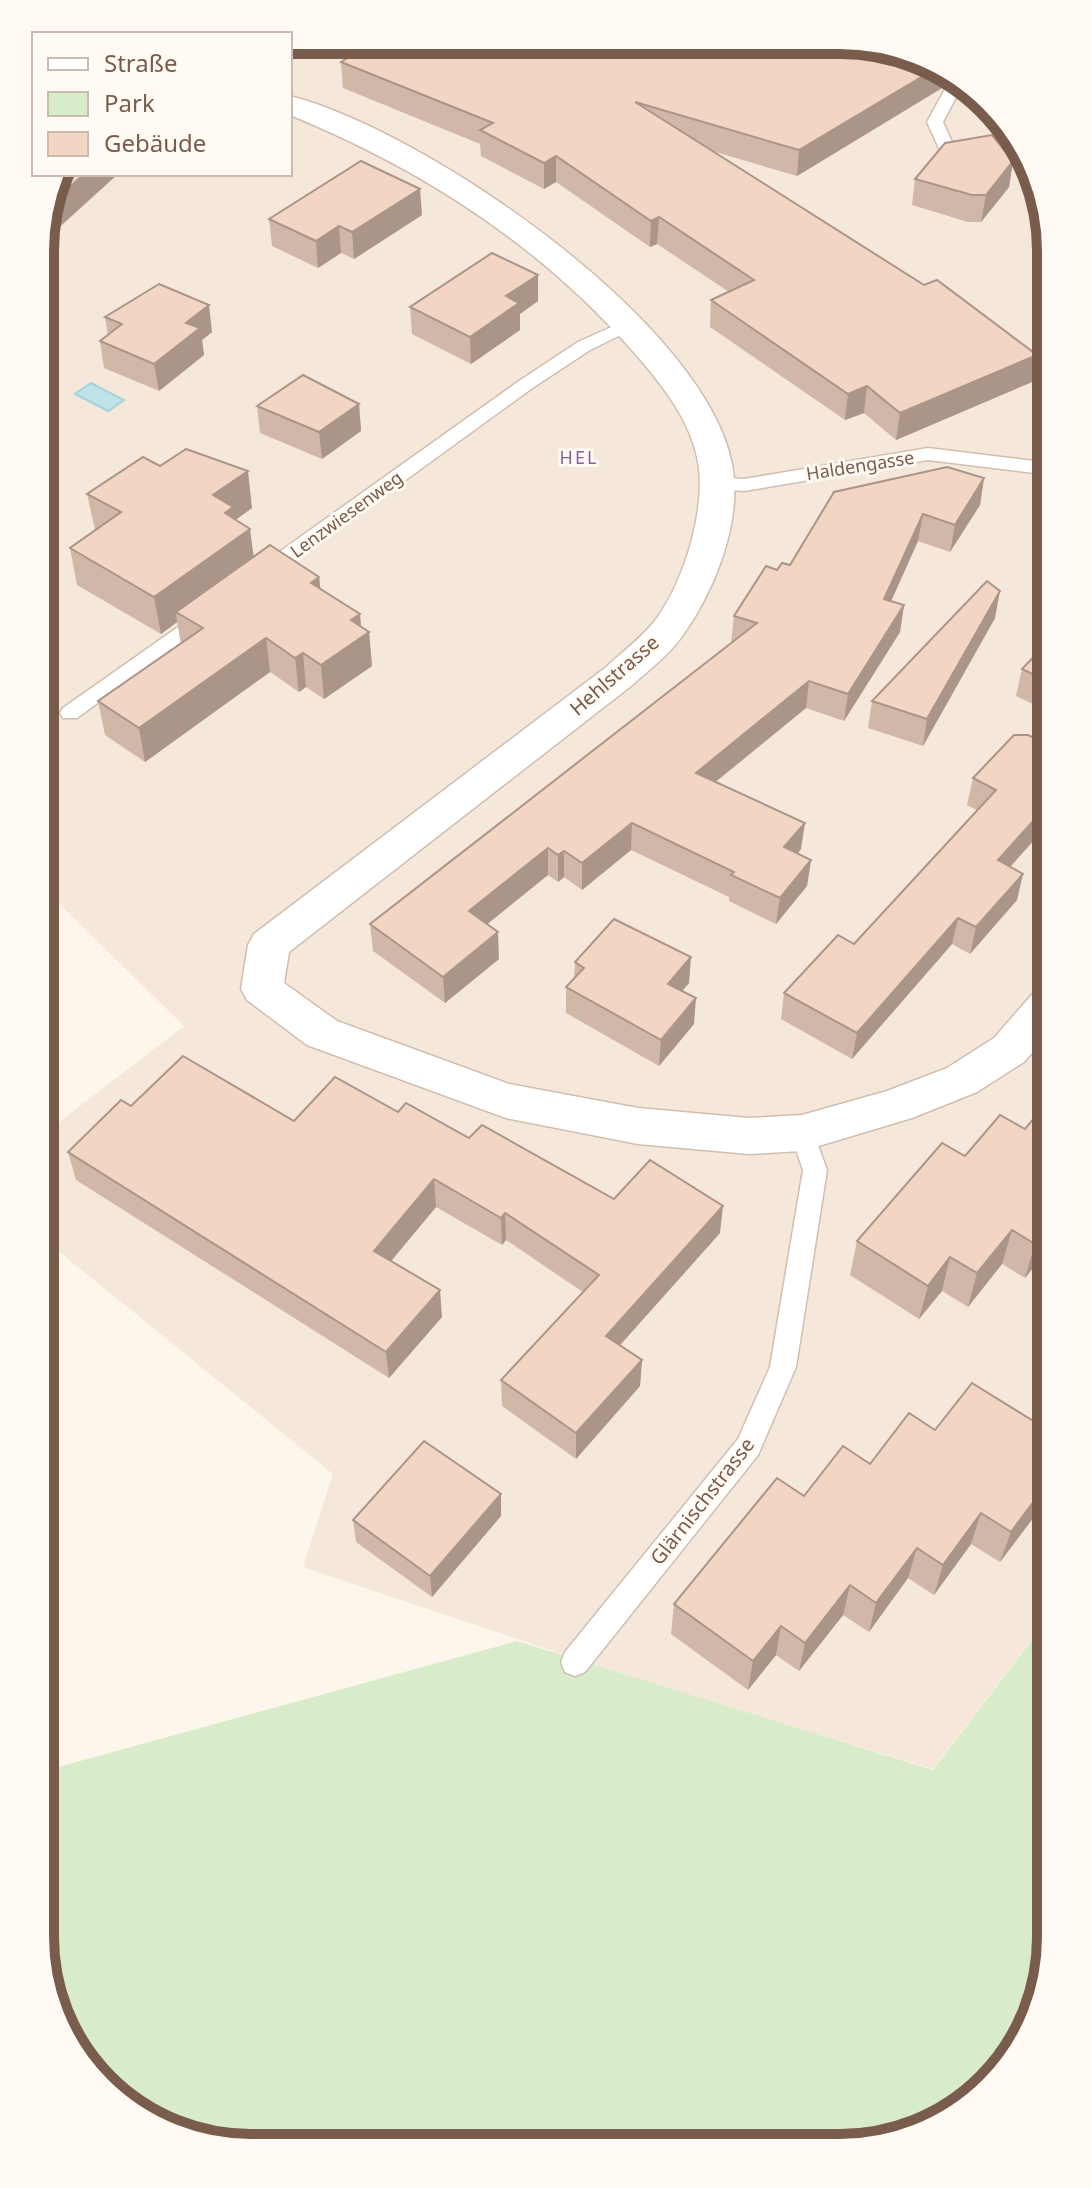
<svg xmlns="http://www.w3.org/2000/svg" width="1091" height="2188" font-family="'Noto Sans',sans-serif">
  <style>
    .residential { fill: #f5e8da }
    .green { fill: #d8ecc9 }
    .water { fill: #bfe3e8; stroke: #a5d3da; stroke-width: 2 }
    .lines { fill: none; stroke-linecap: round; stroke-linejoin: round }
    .lane-casing { stroke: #d1beb0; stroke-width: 3 }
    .street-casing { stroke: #d1beb0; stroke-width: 3 }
    .lane { fill: #fff; fill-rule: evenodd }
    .street { fill: #fff; fill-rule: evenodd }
    .wall { fill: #d1b7a8 }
    .shaded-wall { fill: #aa9588 }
    .building { fill: #f3d5c3; stroke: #aa9588; stroke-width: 2 }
    .labels { text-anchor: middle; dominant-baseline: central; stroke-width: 6; stroke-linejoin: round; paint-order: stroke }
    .far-neighbourhood-label { font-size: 18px; letter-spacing: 2px; fill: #846695; stroke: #fffaf3 }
    .far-street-label { font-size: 18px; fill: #7a5c4d; stroke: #fffaf3 }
    .street-label { font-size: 20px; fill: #7a5c4d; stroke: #fffaf3 }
    .rim { fill: none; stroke: #7a5c4d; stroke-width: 10 }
  </style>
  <rect width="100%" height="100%" fill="#fdf6ec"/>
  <path class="residential" d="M290,40L881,44L979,92L1040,183L1051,251V1614L933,1769L654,1685L303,1567L333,1474L41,1237V1136L184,1026L41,886L42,224L57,174H290Z"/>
  <path class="green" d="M1051,1615V1952L1007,2066L908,2137L840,2148L223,2146L112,2096L51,2005L40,1937V1772L517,1641L933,1770Z"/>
  <path class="water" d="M91,383L124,400L108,411L75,394Z"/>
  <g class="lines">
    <g class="lane-casing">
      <g id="lane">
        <path d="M951,78L963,84L943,122L957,153L949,158L941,153L927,122Z"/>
        <path d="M629,319L635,320V328L590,350L531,389L268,580H254L251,575L254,570L519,381L578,342Z"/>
        <path d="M928,448L1051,463V475L928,460L744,491L717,489L708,483L717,477L744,479Z"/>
        <path d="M205,608L215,615L212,620L77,718H63L60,713L63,708Z"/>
        <path d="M802,1123L811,1126L827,1170L796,1367L758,1455L585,1672L575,1676L565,1672L561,1662L565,1652L738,1439L770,1367L803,1170L790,1133L793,1126Z"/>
      </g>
    </g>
    <g class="street-casing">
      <path id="street" d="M290,96C424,130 705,322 732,464C743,520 715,590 683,635C669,655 649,670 631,686L289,952L284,983L337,1021L509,1084L638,1108L749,1118L802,1115L887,1091L947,1068L994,1038L1036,990L1051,985V1031L1024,1062L977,1092L912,1118L802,1151L749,1154L638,1144L506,1118L307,1045L247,1000L241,989L248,945L254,934L605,668C622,652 643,637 657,618C684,580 704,515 699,468C693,422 661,383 631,349C537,243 420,168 290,115Z"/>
    </g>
    <use href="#lane" class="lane"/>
    <use href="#street" class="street"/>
  </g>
  <g class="wall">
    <path d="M881,44L949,77L942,88L797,176L712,151L1032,382L896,440L864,413L845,420L710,327L711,300L729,292L657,244L650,247L556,182L544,189L481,156L480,144L343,88L341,62L435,49Z"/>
    <path d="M1013,161L1009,187L981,222H968L912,205L915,179Z"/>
    <path d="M422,215L354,259L341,253L318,268L272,246L269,219Z"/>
    <path d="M538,275V301L520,314V330L471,364L412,334L410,307Z"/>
    <path d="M105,317L212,332L202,340L204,355L159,391L104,368L100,341L108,335Z"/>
    <path d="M359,404L361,431L322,459L260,433L257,406Z"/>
    <path d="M160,466L252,508L236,520L253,557L319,577L320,589L361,626L369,632L372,666L324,699L306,687L299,692L270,672L145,762L105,735L98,701L181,644L177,622L161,634L77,585L70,548L95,530L87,494Z"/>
    <path d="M984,478L980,505L950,552L918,541L891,601L904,605L900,632L844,721L806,708L716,782L801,849L798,854L811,860L807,886L776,924L729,901V897L631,850L582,890L564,877L558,882L548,875L487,924L499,959L445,1003L373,951L370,924L731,643L734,616L777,570Z"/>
    <path d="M1051,522V541L1047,539Z"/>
    <path d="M995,618L923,746L868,728L872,701Z"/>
    <path d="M1051,639V713L1016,696L1022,669Z"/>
    <path d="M1014,735L1051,821L1010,867L1017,900L970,954L952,944L852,1059L781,1019L784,993L854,944L977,810L967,805L973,778Z"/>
    <path d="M575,962L689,983L682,991L694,1024L659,1066L566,1013V987L574,978Z"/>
    <path d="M1051,1098V1246L1025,1278L1002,1264L968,1307L942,1291L919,1319L850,1275L857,1241L965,1156L1025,1129Z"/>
    <path d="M131,1106L294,1121L398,1112L469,1138L614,1199L720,1233L620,1345L642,1360L640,1386L576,1459L502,1406L501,1380L583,1292L506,1240L502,1245L436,1207L391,1261L442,1317L389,1378L76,1180L68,1152Z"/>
    <path d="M935,1430L1051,1479L1040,1509L1000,1562L971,1544L934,1595L908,1578L869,1632L843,1615L799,1671L776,1655L748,1690L671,1634L674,1604L804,1496Z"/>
    <path d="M501,1516L432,1597L356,1542L353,1520Z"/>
  </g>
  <g class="shaded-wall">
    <path d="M933,70L949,77L942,88L797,176L799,150Z"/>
    <path d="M990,108L994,114L988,117Z"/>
    <path d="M556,156V182L544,189V163Z"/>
    <path d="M1013,161L1009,187L981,222L986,195Z"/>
    <path d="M84,174H118L42,243V224L47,208Z"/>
    <path d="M420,189L422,215L354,259L352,232Z"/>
    <path d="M659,217L657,244L650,247L651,221Z"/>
    <path d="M339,226L341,253L318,268L316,241Z"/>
    <path d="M538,275V301L520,314V330L471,364L470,337L506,296Z"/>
    <path d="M209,305L212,332L202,340L204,355L159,391L154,364L186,323Z"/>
    <path d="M1037,355L1032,382L896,440L900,413Z"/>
    <path d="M867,386L864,413L845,420L848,394Z"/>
    <path d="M359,404L361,431L322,459L319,432Z"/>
    <path d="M248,471L252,508L235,520L250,529L255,567L176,612L177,622L161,634L154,597L213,495Z"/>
    <path d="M984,478L980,505L950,552L955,525Z"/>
    <path d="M923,514L918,541L880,626L884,599Z"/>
    <path d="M319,577L323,611L311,583Z"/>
    <path d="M1000,591L995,618L923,746L927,719Z"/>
    <path d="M904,605L900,632L844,721L848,694Z"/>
    <path d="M360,614L362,637L369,632L372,666L324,699L321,665L351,620Z"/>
    <path d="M266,638L270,672L145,762L139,728Z"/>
    <path d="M303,653L306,687L299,692L295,658Z"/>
    <path d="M809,681L806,708L694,799L696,773Z"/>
    <path d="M1051,801V821L992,887L998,860Z"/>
    <path d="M632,823L631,850L582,890V863Z"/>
    <path d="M805,823L801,849L781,874L784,847Z"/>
    <path d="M548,848V875L470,938L469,911Z"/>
    <path d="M564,851V877L558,882V855Z"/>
    <path d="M811,860L807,886L776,924L780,898Z"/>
    <path d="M1023,874L1017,900L970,954L976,927Z"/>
    <path d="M958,918L952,944L852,1059L857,1033Z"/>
    <path d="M498,932L499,959L445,1003L443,977Z"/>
    <path d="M691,957L689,983L666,1010L668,984Z"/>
    <path d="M696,998L694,1024L659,1066L661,1040Z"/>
    <path d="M434,1179L436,1207L377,1278L374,1251Z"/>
    <path d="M723,1206L720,1233L605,1362L606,1336Z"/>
    <path d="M505,1213L506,1240L502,1245L501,1218Z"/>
    <path d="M1051,1225V1246L1025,1278L1035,1244Z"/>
    <path d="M1012,1230L1002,1264L968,1307L977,1273Z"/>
    <path d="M950,1257L942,1291L919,1319L928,1286Z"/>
    <path d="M440,1290L442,1317L389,1378L386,1352Z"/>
    <path d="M642,1360L640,1386L576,1459V1433Z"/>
    <path d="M1051,1463V1479L1040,1509L1000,1562L1011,1532L1042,1474Z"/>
    <path d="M501,1494V1516L432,1597L430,1576Z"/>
    <path d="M981,1513L971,1544L934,1595L943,1565Z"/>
    <path d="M917,1548L908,1578L869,1632L876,1603Z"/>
    <path d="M850,1585L843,1615L799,1671L805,1643Z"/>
    <path d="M781,1626L776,1655L748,1690L753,1661Z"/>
  </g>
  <g class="building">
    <path d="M375,41H432L435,49L438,41L881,44L933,70L799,150L635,102L924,285L937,280L1037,355L900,413L867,386L848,394L711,300L754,280L659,217L651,221L556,156L544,163L480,130L493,123L341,62Z"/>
    <path d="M992,135L1013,161L986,195H972L915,179L945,143Z"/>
    <path d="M361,161L420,189L352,232L339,226L316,241L269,219Z"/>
    <path d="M57,174H84L47,208Z"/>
    <path d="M492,253L538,275L506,296L519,303L470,337L410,307Z"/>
    <path d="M159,284L209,305L186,323L200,328L154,364L100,341L122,324L105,317Z"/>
    <path d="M303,375L359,404L319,432L257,406Z"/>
    <path d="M186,449L248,471L213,495L233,507L225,513L250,529L154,597L70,548L121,512L87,494L143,457L160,466Z"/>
    <path d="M947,467L984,478L955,525L923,514L884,599L904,605L848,694L809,681L696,773L805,823L784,847L811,860L780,898L731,875L734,872L632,823L582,863L564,851L558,855L548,848L469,911L498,932L443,977L370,924L757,623L734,616L766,566L777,570L782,563L790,565L834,492Z"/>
    <path d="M270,545L319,577L311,583L360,614L351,620L369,632L321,665L303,653L295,658L266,638L139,728L98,701L203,628L176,612Z"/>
    <path d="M987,581L1000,591L927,719L872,701Z"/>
    <path d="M1051,639V683L1022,669Z"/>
    <path d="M1014,735H1028L1051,746V801L998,860L1023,874L976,927L958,918L857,1033L784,993L838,935L854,944L996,790L973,778Z"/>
    <path d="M614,919L691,957L668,984L696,998L661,1040L566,987L584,968L575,962Z"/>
    <path d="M183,1056L294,1121L335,1077L398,1112L406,1103L469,1138L482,1125L614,1199L650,1160L723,1206L606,1336L642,1360L576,1433L501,1380L599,1275L505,1213L501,1218L434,1179L374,1251L440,1290L386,1352L68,1152L121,1100L131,1106Z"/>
    <path d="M1051,1098V1225L1035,1244L1012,1230L977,1273L950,1257L928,1286L857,1241L942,1143L965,1156L1000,1115L1025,1129Z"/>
    <path d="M972,1383L1051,1432V1463L1042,1474L1051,1478L1011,1532L981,1513L943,1565L917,1548L876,1603L850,1585L805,1643L781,1626L753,1661L674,1604L777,1478L804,1496L843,1446L870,1464L909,1413L935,1430Z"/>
    <path d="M424,1441L501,1494L430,1576L353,1520Z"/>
  </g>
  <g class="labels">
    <g class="far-neighbourhood-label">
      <text x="579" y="457">HEL</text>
    </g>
    <g class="far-street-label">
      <text transform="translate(860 465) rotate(-9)">Haldengasse</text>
      <text transform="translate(346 514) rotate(-36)">Lenzwiesenweg</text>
    </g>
    <g class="street-label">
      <text transform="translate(614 675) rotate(-41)">Hehlstrasse</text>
      <text transform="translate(702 1501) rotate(-52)">Glärnischstrasse</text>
    </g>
  </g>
  <path d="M0 0H1091V2188H0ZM251 54H840A197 197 0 0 1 1037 251V1937A197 197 0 0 1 840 2134H251A197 197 0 0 1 54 1937V251A197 197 0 0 1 251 54Z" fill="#fffaf3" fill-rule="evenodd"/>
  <path class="rim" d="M251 54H840A197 197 0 0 1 1037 251V1937A197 197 0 0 1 840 2134H251A197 197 0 0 1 54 1937V251A197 197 0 0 1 251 54Z"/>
  <rect x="32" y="32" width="260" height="144" fill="#fffaf3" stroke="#cabbb1" stroke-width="2"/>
  <rect x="48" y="58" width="40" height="12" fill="#ffffff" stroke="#cabbb1" stroke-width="2"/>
  <text x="104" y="72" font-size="24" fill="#7a5c4d">Straße</text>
  <rect x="48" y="92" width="40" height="24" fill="#d8ecc9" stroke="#cabbb1" stroke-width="2"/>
  <text x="104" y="112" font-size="24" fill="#7a5c4d">Park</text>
  <rect x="48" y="132" width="40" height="24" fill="#f3d5c3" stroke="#cabbb1" stroke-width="2"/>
  <text x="104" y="152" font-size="24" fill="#7a5c4d">Gebäude</text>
</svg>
